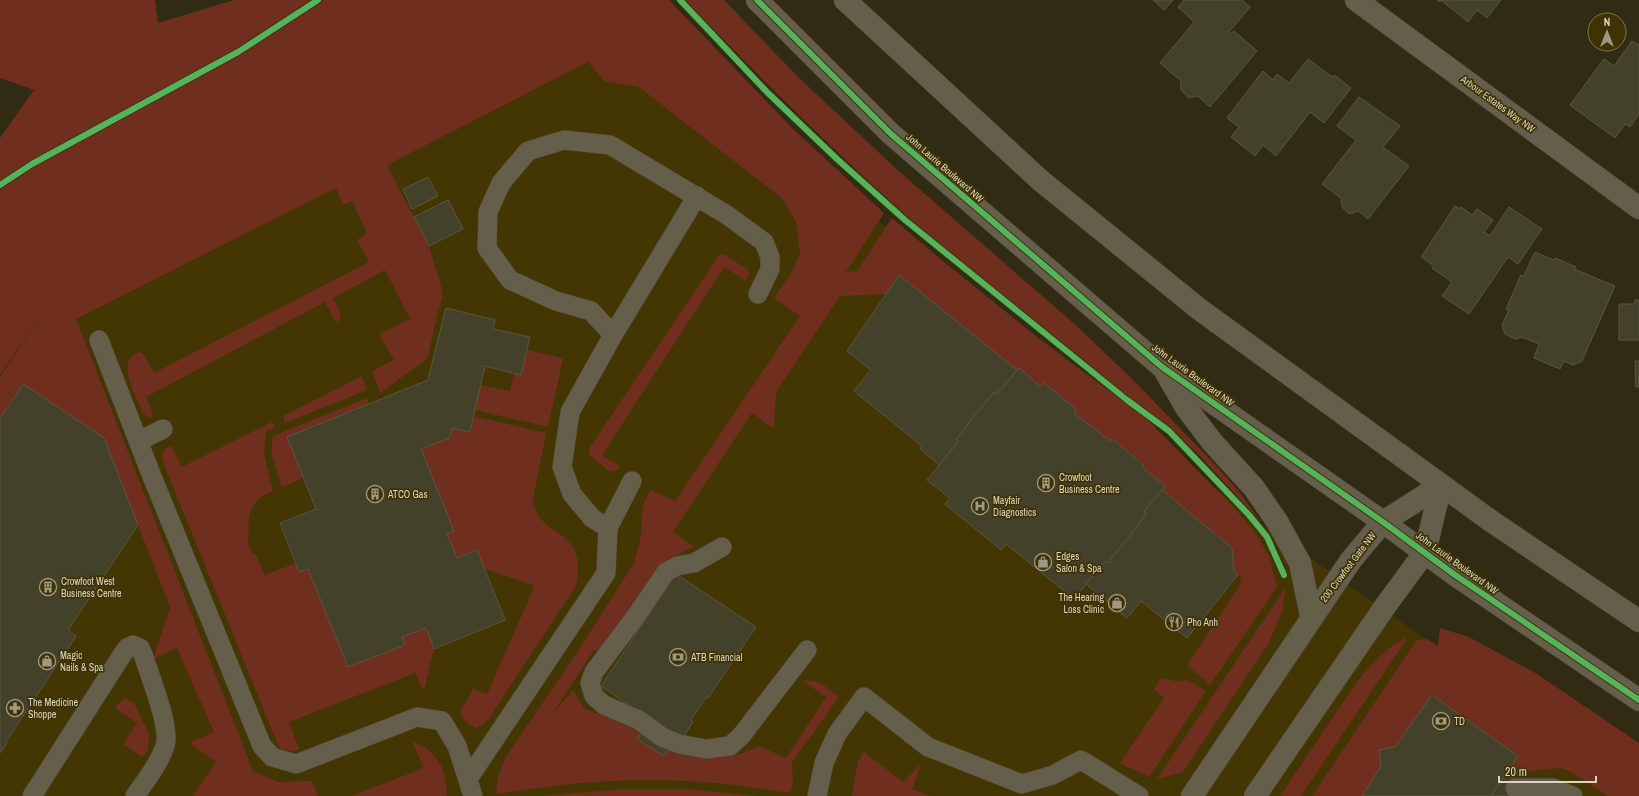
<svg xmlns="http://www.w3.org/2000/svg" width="1639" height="796" font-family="'Archivo Narrow',sans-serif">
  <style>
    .built { fill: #443603 }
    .green { fill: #6f2e1e }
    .building { fill: #434129; stroke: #585643 }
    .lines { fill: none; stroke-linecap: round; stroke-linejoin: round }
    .service-casing { stroke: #4b4431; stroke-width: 20 }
    .minor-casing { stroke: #4b4431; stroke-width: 23 }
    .tertiary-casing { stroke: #4b4431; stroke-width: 23 }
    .service { stroke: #645e4a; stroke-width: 19 }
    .minor { stroke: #645e4a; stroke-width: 22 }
    .tertiary { stroke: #645e4a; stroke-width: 22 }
    .cycleway-casing { stroke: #3f3306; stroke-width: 8 }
    .cycleway { stroke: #56b35d; stroke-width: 6 }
    .labels { text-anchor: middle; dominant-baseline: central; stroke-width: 3.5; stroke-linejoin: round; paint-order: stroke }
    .street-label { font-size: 10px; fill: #dcd4be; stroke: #3f3306 }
    .poi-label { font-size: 10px; fill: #dcd4be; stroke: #3f3306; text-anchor: start }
  </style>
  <rect width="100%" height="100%" fill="#322b13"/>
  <path class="built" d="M530,0H668L882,224L1249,515L1410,628L1639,782V796H0V375L48,303L332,127Z"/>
  <g class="green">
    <path d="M0,0H155L158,23L234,0H669L792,128L884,213L846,272L857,271L892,218L944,262L1041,340L1147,419L1238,512L1257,535L1270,558L1277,587L1210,685L1187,665L1240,585L1241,577L1234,572L1232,548L1162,490L1142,467L1144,464L1112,439L1110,441L1074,413L1076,409L1041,387L1019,368L1017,370L898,275L886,294L840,296L776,392L774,429L752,413L673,532L694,547L668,559L659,567L605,642L598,651L594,650L553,713L573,690L585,709L629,725L671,751L681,754L693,756L728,757L741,754L759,746L786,758L826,697L803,681C818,678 828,689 839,697L792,762L793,784L790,793C765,790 740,785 715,783C641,776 569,782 497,794C495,779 501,768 507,755L574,657L634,563L641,535L643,505L650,490L675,501L800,316L774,298L791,273L800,254L796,222L783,199L639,87L604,81L588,62L387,165L429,246L443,293L427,359L380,393L372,371L394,360L379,334L410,319L385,270L333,298L340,311V319L336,323L325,302L146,397L153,413L151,418L146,416C137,402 113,358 140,352L144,355L154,373L369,262L357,240L367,233L352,201L343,205L336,188L76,319L253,771L278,782L312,781L318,796H193L216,762L191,744V742L214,732L177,648L153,659L170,607L104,438L23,384L0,419V377L50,302L0,375V138L34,90L0,78Z"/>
    <path d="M685,0H724L800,79L901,173L1079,328L1132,379L1206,455L1238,490L1261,522L1196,452L1174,433C1106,378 1036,325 969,269C868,186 776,94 685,0Z"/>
    <path d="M724,254L748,270L749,274L746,281L724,267L602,455L621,467L614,472L609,471L589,455L590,447L716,260L719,255Z"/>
    <path d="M527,350L563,358L548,427L475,410L481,385L510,391L514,373L521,375Z"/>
    <path d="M362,376L367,390L285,423L283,416Z"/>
    <path d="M367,398L369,404L304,478L282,487L271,453L273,436Z"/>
    <path d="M473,416L546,433L533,498C536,541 590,524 576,586L488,720L481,726L475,728L465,721L460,713L473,689L487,694L533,590V585L485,569L477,550L457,558L447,534L454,531L421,449L449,438L452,428L470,432Z"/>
    <path d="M272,422L275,428L266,431L264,453L273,491C249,500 247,516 249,539L247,541L252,554L255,553L265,575L296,563L299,572L308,569L348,667L405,645L402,637L426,628L434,649L424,691L415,673L289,722L299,749L293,752L281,749L278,745L165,467L162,455L165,449L172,446L182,467Z"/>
    <path d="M1286,587L1282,611L1269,643L1183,772L1157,779Z"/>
    <path d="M1440,628L1469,637L1537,674L1639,743V796H1608L1569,771L1561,768L1530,771L1511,778L1509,769L1518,756L1432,695L1395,747L1379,750L1381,766L1362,796H1312L1416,641L1426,639L1438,646Z"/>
    <path d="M1405,638L1406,640L1301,796H1280C1298,770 1315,743 1333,717C1353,688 1373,655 1405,638Z"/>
    <path d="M1161,678L1175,681L1188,680L1206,691L1149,777L1120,763L1164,698L1154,689Z"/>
    <path d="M123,699H127L134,703L149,734L148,750L142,757L123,744L137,723L116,709V706Z"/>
    <path d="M412,741C437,750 447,770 447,796H351L419,770L423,766Z"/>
    <path d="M864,752L903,782L921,764L912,789L931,796H852L858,761Z"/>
    <path d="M624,789H686L758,796H540Z"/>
  </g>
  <g class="building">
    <path d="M1153,0H1173L1164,10Z"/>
    <path d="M1184,0H1242L1250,7L1229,32L1231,34L1234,31L1257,51L1210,107L1198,96L1189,98L1181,90V81L1160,63L1194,22L1178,7Z"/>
    <path d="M1437,0H1501L1487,18L1477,10L1468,22L1441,0L1440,2Z"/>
    <path d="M1632,41L1639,45V114L1630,127L1625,124L1615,138L1570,105L1604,59L1614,66Z"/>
    <path d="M1308,59L1332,77L1334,75L1351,88L1324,123L1310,112L1276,156L1263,145L1255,156L1231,137L1239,127L1227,118L1263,71L1273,80L1277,74L1289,83Z"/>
    <path d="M1359,97L1400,126L1383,147L1409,166L1368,219L1358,211L1349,214L1343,208L1341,202L1342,199L1322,184L1356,140L1337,126Z"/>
    <path d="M428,177L438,196L412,209L403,189Z"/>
    <path d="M448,200L463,229L429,246L414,217Z"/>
    <path d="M1455,206L1460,209L1461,207L1472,215L1477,209L1493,220L1484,232L1490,236L1509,207L1542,229L1518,264L1508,257L1469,314L1442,296L1452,282L1432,268L1434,266L1421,257Z"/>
    <path d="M1535,252L1554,260L1555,258L1576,267L1574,269L1615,286L1582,361L1573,365L1564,361L1560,369L1534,358L1539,344L1522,337L1515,339L1505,334L1502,325L1509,310L1506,309L1521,275L1524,276Z"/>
    <path d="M899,275L1017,370L997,394L994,392L956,439L959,441L939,465L920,449L922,446L854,391L871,370L847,351Z"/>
    <path d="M1635,300H1639V340H1619V304H1635Z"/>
    <path d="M446,308L495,320L493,329L530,337L521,375L485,366L470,432L452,428L449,438L421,449L454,531L447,534L457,558L477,550L505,620L434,649L426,628L402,637L405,645L348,667L308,569L299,572L280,523L316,509L287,437L428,380Z"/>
    <path d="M1635,361H1639V387H1636Z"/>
    <path d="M1019,368L1041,387L1044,383L1076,409L1074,413L1110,441L1112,439L1144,465L1142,467L1165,486L1144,512L1146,515L1108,563L1105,561L1074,599L1006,544L1001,550L945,504L950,498L927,480L959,441L956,439L994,392L997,394Z"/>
    <path d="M23,384L104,438L138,525L68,630L76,636L6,742L7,743L0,753V419Z"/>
    <path d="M1162,490L1232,548L1234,572L1238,575L1187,638L1141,601L1127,618L1086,584L1105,561L1108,563L1146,515L1144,512Z"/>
    <path d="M676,574L756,627L708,698L706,697L691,720L693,722L681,740L677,737L664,756L637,739L650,720L601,686Z"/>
    <path d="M1432,695L1518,756L1491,796H1362L1381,766L1379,750L1395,747Z"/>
    <path d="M1509,769L1517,796H1491Z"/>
  </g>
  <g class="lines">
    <g class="service-casing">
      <g id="service">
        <path d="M613,335L591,311L556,301L510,280L487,248L488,212L501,183L528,151L564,140L610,145L727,215L764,242L770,257V269L758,294"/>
        <path d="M99,340L151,474L262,746L272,757L296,764L417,717L442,721L457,746L473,796"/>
        <path d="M139,441L163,429"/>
        <path d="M608,528L632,481"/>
        <path d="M722,547L694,563L677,566L666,572L636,616L594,672L590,683L594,696L604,705L639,720L662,737L679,744L706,749L730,746L741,736L807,650"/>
        <path d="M468,779L606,573L608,528L592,518L572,494L562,467L570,412L613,335L697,196"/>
        <path d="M1515,788H1553L1573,796"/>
        <path d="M32,796L122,655L127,648L133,645L140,648L144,657C150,677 171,727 165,746C159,764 146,780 135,796"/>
        <path d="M817,796L824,763L837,734L864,697L928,747L1022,784L1053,775L1081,760L1139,796"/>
      </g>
    </g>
    <g class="minor-casing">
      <path id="minor" d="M1356,0L1639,208"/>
    </g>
    <g class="tertiary-casing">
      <g id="tertiary">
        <path d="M757,0L891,134L1162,367L1383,522L1455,575L1639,700"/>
        <path d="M845,0L1040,180L1199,309L1491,521L1639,621"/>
        <path d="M1166,373L1187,409L1213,443L1254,488L1278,523L1300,563L1311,616"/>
        <path d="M1192,796L1351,560L1383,522L1441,485"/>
        <path d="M1255,796L1386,605L1425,552L1441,485"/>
      </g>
    </g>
    <use href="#service" class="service"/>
    <use href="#minor" class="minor"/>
    <use href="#tertiary" class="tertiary"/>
    <g class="cycleway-casing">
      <g id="cycleway">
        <path d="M680,0L768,93L837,159L905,220L1127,400L1169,431L1249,515L1267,537L1284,575"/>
        <path d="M757,0L891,134L1162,367L1383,522L1455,575L1639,700"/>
        <path d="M0,185L32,164L238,52L318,0"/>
      </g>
    </g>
    <use href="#cycleway" class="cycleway"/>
  </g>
  <defs>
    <g id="building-ring" transform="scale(0.9)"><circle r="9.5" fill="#3f3306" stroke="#a09982" stroke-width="1.5"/><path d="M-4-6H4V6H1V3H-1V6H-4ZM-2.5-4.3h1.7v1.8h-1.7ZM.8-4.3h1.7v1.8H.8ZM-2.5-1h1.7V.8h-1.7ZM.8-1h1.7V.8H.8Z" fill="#a09982"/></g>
    <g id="hospital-ring" transform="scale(0.9)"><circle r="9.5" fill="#3f3306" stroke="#a09982" stroke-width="1.5"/><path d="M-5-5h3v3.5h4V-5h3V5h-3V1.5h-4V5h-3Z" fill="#a09982"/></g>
    <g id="shop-ring" transform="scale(0.9)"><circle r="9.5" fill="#3f3306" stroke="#a09982" stroke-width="1.5"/><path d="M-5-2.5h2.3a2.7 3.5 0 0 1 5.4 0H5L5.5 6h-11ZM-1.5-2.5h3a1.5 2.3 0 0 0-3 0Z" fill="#a09982"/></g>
    <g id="restaurant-ring" transform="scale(0.9)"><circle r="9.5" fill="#3f3306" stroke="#a09982" stroke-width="1.5"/><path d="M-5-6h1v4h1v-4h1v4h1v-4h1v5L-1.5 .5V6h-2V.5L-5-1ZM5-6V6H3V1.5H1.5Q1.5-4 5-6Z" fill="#a09982"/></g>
    <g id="bank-ring" transform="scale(0.9)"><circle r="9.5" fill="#3f3306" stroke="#a09982" stroke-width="1.5"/><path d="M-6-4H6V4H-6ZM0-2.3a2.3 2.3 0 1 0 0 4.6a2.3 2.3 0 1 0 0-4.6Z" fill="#a09982"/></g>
    <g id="pharmacy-ring" transform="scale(0.9)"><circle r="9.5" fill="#3f3306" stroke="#a09982" stroke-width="1.5"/><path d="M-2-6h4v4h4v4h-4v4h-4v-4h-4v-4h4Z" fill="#a09982"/></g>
  </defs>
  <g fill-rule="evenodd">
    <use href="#building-ring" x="1046" y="483"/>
    <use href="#building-ring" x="375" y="494"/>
    <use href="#hospital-ring" x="980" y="506"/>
    <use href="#shop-ring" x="1043" y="562"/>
    <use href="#building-ring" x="48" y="587"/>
    <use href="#shop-ring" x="1117" y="603"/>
    <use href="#restaurant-ring" x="1174" y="622"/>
    <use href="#bank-ring" x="678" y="657"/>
    <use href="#shop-ring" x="47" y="661"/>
    <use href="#pharmacy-ring" x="15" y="708"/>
    <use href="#bank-ring" x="1441" y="721"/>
  </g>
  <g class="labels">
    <g class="street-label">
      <text transform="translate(1498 104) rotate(36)">Arbour Estates Way NW</text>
      <text transform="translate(945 168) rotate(41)">John Laurie Boulevard NW</text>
      <text transform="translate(1193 375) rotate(36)">John Laurie Boulevard NW</text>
      <text transform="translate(1457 563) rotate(36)">John Laurie Boulevard NW</text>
      <text transform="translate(1348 567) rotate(-53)">200 Crowfoot Gate NW</text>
    </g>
    <g class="poi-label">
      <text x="1059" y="477">Crowfoot<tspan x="1059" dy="12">Business Centre</tspan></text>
      <text x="388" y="494">ATCO Gas</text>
      <text x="993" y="500">Mayfair<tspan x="993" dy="12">Diagnostics</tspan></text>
      <text x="1056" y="556">Edges<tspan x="1056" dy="12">Salon &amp; Spa</tspan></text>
      <text x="61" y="581">Crowfoot West<tspan x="61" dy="12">Business Centre</tspan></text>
      <text x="1104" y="597" text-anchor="end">The Hearing<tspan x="1104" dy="12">Loss Clinic</tspan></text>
      <text x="1187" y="622">Pho Anh</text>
      <text x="60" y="655">Magic<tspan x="60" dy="12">Nails &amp; Spa</tspan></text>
      <text x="691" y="657">ATB Financial</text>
      <text x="28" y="702">The Medicine<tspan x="28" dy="12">Shoppe</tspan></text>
      <text x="1454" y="721">TD</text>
    </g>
  </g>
  <g transform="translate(1607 32)"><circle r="19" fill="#3f3306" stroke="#7e7350"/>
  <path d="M0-3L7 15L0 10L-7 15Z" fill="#a09982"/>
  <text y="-6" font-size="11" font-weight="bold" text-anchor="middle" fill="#dcd4be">N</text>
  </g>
  <path d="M1499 776v6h97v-6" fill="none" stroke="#dcd4be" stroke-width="2"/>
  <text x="1505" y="776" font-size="12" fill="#dcd4be" stroke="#3f3306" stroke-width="3" paint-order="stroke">20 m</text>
</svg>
